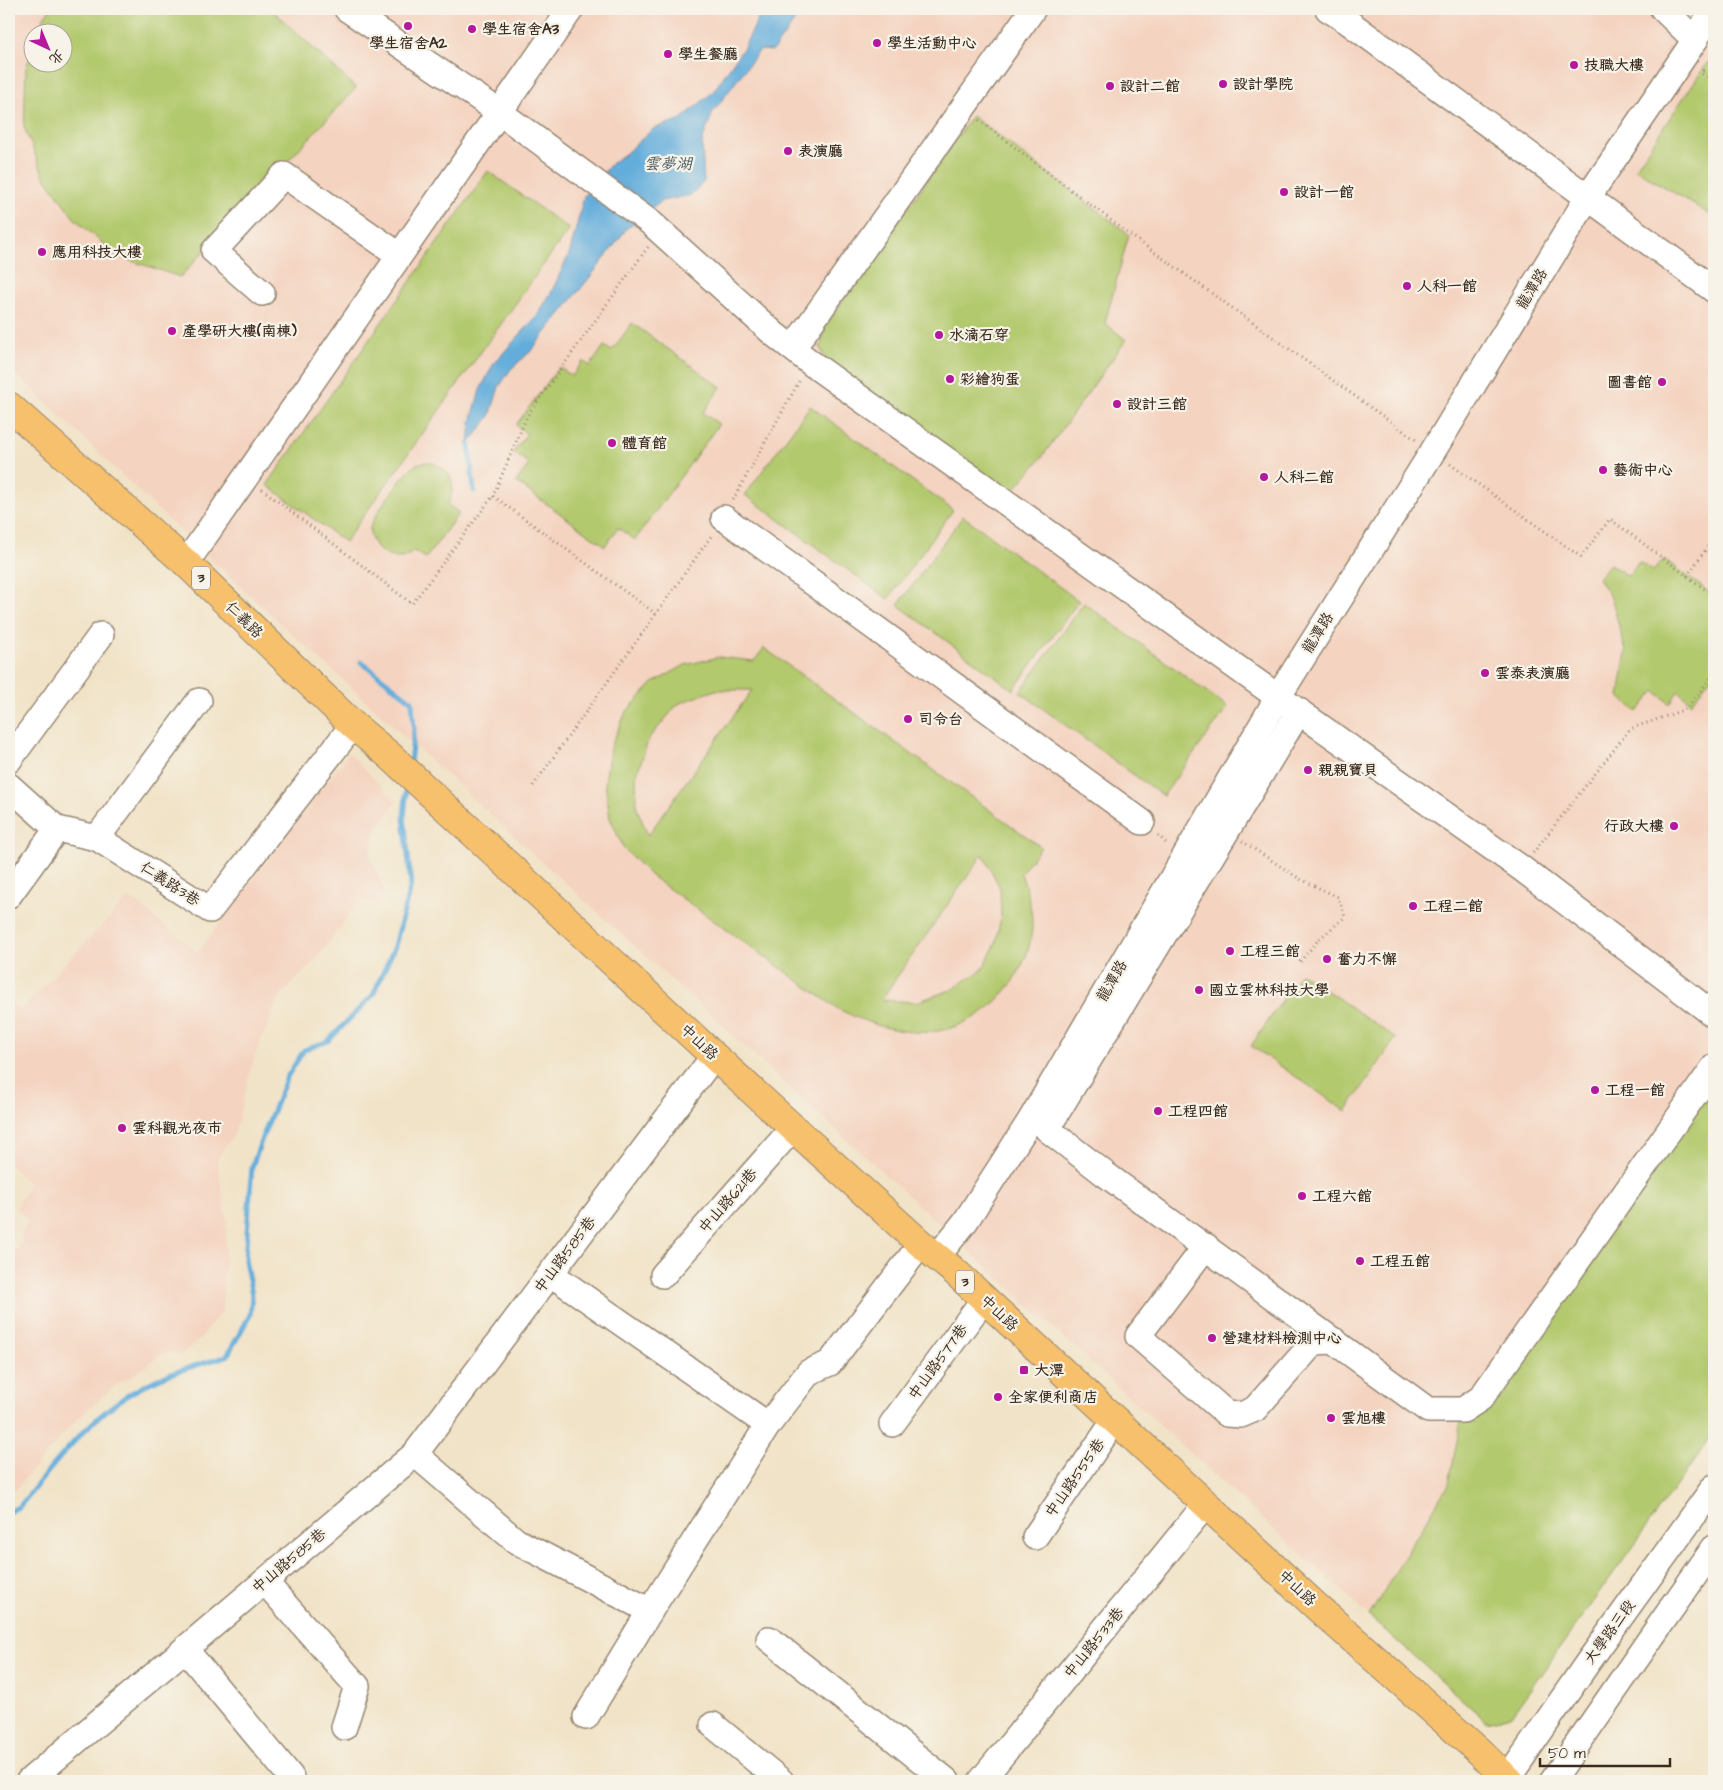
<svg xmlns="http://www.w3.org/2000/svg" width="1723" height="1790" font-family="'Architects Daughter','LXGW WenKai TC',sans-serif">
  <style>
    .built { fill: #f4d3c0; fill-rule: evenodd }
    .green { fill: #b2c96d; stroke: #767a46; fill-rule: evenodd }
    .water { fill: #64addb; stroke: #506c7c }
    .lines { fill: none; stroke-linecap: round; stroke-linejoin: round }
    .stream { stroke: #64addb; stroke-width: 5 }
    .minor-casing { stroke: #968672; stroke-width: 28 }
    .major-casing { stroke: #968672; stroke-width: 30 }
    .path { stroke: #968672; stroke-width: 3; stroke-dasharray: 1 4; stroke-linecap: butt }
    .minor { stroke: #fff; stroke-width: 25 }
    .major { stroke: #f7c06c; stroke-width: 28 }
    .poi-dot { fill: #b5179e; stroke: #f7f3e8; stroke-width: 2 }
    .labels { text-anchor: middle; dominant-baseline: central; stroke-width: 4.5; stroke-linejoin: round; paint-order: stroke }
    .shield { fill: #f7f3e8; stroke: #73665b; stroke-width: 1 }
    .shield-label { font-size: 14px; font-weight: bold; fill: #3b2a1e }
    .poi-label { font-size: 15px; font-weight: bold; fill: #3b2a1e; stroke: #f7f3e8; text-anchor: start }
    .street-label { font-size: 15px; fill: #3b2a1e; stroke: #f7f3e8 }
    .water-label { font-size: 16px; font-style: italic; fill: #495860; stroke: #f7f3e8 }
  </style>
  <rect width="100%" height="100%" fill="#f7f3e8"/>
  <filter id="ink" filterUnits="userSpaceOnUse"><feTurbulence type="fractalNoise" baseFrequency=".02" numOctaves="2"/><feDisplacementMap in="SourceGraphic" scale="10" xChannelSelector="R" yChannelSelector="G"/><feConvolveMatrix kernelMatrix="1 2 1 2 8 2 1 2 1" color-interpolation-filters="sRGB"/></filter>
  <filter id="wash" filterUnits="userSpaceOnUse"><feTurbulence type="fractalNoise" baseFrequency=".0096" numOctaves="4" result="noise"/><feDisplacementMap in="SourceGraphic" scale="20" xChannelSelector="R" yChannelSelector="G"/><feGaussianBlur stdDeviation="1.12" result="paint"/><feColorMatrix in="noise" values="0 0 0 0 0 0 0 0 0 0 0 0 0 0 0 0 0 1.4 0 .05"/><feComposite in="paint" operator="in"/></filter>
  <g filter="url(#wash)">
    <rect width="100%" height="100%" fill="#f1e3c7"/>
    <g class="built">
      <path d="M9,9H1675L1714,45V1433L1511,1716L1487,1722L1369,1616L197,547L9,367ZM32,32H62V62H32Z"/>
      <path d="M349,753L397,802L376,828L370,856L385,894L377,905L361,898L319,956L279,997L254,1057L234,1135L223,1149L217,1160L227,1219L222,1310L200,1339L182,1354L165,1352L132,1376L114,1386L72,1424L9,1497V1259L22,1243L21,1233L28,1220L16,1208L29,1184L9,1163V1002L21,1010L129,897L198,952Z"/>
    </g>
    <g class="green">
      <path d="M50,9H271L356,88L180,277L117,256L74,218L44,176L24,127L26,68L32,50V62H62V32H39L44,17Z"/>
      <path d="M1708,62L1714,68V217L1635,169Z"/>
      <path d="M972,116L1129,234L1105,323L1126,340L1042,457L1012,492L829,366L820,348L826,325Z"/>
      <path d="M488,171L569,229L345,542L267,485Z"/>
      <path d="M632,323L721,387L703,413L719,424L635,540L618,528L605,546L516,482L529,464L513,452L527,434L516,425L559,367L572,376L583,361L590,366L604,346L612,351Z"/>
      <path d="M810,406L953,510L888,599L745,495Z"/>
      <path d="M429,462C451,469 458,483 448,505L459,513L426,558L414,551C411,553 408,556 405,557C388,562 369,546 370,529C371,518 407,469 417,464C421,463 425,462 429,462Z"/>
      <path d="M963,516L1079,601L1013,690L898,605Z"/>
      <path d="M1664,559L1714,596V674L1691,703L1678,691L1670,704L1655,691L1637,712L1619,696L1626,652L1612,600L1598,578L1610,564L1628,576L1639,562L1653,571Z"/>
      <path d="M1084,603L1228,707L1163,796L1020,692Z"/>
      <path d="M764,648L1041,847L1021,873C1027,891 1033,910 1032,929C1028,981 981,1028 930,1032C896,1034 867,1023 838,1009L651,876L624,849L610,818L605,783L610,748L626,712L653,683L685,665L719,657L754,661ZM715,690H752L648,835L637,809L636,777L649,738L678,704ZM983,854L1000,888L1001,916L996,943L982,970L951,990L916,1002L881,1000Z"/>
      <path d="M1301,973L1396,1038L1346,1111L1251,1046Z"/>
      <path d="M1714,1068V1433L1511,1716L1487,1722L1369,1616L1449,1483L1463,1410Z"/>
    </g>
    <path class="water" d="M763,9H803L773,51L760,50L713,112L702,141L704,182L691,195L662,201L627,228L602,262L531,351L511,369L499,387L490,416L469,444L471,421L480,390L494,363L537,316L552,291L570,252L584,196L612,163L625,154L653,129L681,119L712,93L744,47Z"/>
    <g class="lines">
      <g class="stream">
        <path d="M469,444L474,491"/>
        <path d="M361,662L412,701L414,730L410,762"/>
        <path d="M9,1512L20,1506C59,1458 96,1407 154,1381C177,1370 203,1364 227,1356L250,1315L252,1295L245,1260L252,1167L262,1138L287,1077L304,1050L328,1041L373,995L395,946L411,884L404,817L407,785"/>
      </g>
    </g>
  </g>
  <g filter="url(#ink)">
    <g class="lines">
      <g class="minor-casing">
        <g id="minor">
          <path d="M347,9L498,111L651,223L774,334L811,363L1278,697L1521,868L1714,1015"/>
          <path d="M1328,9L1347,21L1714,290"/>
          <path d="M1663,9L1695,40"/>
          <path d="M262,293L214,251L284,175L399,255"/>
          <path d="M793,348L1033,9"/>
          <path d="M724,518L1142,822"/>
          <path d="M186,563L571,9"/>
          <path d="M1299,711L1047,1129L1105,1174L1428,1410H1463L1481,1398L1714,1067"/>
          <path d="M9,760L101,635"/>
          <path d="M9,786L57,829L97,838L210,910L353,725"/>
          <path d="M97,838L199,701"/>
          <path d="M9,895L57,829"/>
          <path d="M1206,1246L1138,1336L1227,1414L1241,1415L1255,1409L1314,1342L1335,1341"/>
          <path d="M937,1257L965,1222L1030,1121L1278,697L1433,451L1588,197L1695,40L1713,9"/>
          <path d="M551,1274L768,1425"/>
          <path d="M663,1275L793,1128"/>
          <path d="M892,1424L984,1299"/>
          <path d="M415,1454L516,1541L650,1611L768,1425L809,1372L830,1363L921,1244"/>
          <path d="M1035,1537L1115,1420"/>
          <path d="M265,1582L357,1686L344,1727"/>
          <path d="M769,1639L947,1781"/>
          <path d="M185,1649L291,1777L288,1781"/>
          <path d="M586,1717L650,1611"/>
          <path d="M713,1725L781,1781"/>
          <path d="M29,1781L415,1454L714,1056"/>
          <path d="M981,1781L1206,1504"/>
          <path d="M1506,1781L1586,1665L1714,1487"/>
          <path d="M1552,1781L1655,1632L1714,1548"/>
        </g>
      </g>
      <g class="major-casing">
        <path id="major" d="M9,406L186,563L353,725L389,755L714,1056L921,1244L953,1270L1318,1608L1481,1753L1509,1781"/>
      </g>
      <g class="path">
        <path d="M1703,70L1701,73L1714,80"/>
        <path d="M1703,70L1714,76"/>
        <path d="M979,120L1129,234L1416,440"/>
        <path d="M648,247L527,416L493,496L656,614L712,535"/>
        <path d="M1450,464L1581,557L1610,519L1714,596"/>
        <path d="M262,489L412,604L493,496"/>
        <path d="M733,500L801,378"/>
        <path d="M1687,576L1714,538"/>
        <path d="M533,786L656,614"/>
        <path d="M1158,835L1168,845"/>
        <path d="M1242,841L1300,879L1338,897L1345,917L1318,940L1298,964"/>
        <path d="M1533,853L1630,729L1686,709L1714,674"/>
      </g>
      <use href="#minor" class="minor"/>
      <use href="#major" class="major"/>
    </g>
  </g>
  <g class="poi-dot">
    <circle cx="408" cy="26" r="5"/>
    <circle cx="472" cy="29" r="5"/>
    <circle cx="877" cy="43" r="5"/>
    <circle cx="668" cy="54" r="5"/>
    <circle cx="1574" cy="65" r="5"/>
    <circle cx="1223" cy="84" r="5"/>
    <circle cx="1110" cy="86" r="5"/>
    <circle cx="788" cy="151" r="5"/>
    <circle cx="1284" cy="192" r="5"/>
    <circle cx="42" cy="252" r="5"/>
    <circle cx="1407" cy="286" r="5"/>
    <circle cx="172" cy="331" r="5"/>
    <circle cx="939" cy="335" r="5"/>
    <circle cx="950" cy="379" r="5"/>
    <circle cx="1662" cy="382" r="5"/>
    <circle cx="1117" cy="404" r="5"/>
    <circle cx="612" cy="443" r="5"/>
    <circle cx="1603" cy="470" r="5"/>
    <circle cx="1264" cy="477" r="5"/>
    <circle cx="1485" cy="673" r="5"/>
    <circle cx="908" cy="719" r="5"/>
    <circle cx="1308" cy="770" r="5"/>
    <circle cx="1674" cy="826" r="5"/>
    <circle cx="1413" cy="906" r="5"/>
    <circle cx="1230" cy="951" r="5"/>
    <circle cx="1327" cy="959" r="5"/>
    <circle cx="1199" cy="990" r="5"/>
    <circle cx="1595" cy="1090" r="5"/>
    <circle cx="1158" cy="1111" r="5"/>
    <circle cx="122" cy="1128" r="5"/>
    <circle cx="1302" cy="1196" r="5"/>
    <circle cx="1360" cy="1261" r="5"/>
    <circle cx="1212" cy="1338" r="5"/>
    <rect x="1019" y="1365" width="10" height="10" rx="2.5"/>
    <circle cx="998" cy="1397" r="5"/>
    <circle cx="1331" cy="1418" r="5"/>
  </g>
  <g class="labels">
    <g class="shield">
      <rect x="192" y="566.5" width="18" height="23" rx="4"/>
      <rect x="956" y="1270.5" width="18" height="23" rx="4"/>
    </g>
    <g class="shield-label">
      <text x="201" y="578">3</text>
      <text x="965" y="1282">3</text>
    </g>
    <g class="poi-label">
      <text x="482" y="29">學生宿舍A3</text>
      <text x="408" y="43" text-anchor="middle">學生宿舍A2</text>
      <text x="887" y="43">學生活動中心</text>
      <text x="678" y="54">學生餐廳</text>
      <text x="1584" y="65">技職大樓</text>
      <text x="1233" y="84">設計學院</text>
      <text x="1120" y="86">設計二館</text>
      <text x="798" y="151">表演廳</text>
      <text x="1294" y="192">設計一館</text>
      <text x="52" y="252">應用科技大樓</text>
      <text x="1417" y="286">人科一館</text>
      <text x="182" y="331">產學研大樓(南棟)</text>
      <text x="949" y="335">水滴石穿</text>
      <text x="960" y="379">彩繪狗蛋</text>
      <text x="1652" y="382" text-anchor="end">圖書館</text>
      <text x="1127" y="404">設計三館</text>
      <text x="622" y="443">體育館</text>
      <text x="1613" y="470">藝術中心</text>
      <text x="1274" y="477">人科二館</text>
      <text x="1495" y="673">雲泰表演廳</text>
      <text x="918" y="719">司令台</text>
      <text x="1318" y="770">親親寶貝</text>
      <text x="1664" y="826" text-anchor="end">行政大樓</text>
      <text x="1423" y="906">工程二館</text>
      <text x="1240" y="951">工程三館</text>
      <text x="1337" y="959">奮力不懈</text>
      <text x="1209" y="990">國立雲林科技大學</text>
      <text x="1605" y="1090">工程一館</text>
      <text x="1168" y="1111">工程四館</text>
      <text x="132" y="1128">雲科觀光夜市</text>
      <text x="1312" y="1196">工程六館</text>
      <text x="1370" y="1261">工程五館</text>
      <text x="1222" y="1338">營建材料檢測中心</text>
      <text x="1034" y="1370">大潭</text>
      <text x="1008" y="1397">全家便利商店</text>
      <text x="1341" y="1418">雲旭樓</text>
    </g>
    <g class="street-label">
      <text transform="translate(1532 289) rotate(-59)">龍潭路</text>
      <text transform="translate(244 620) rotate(44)">仁義路</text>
      <text transform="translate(1318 633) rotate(-58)">龍潭路</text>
      <text transform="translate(170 884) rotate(33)">仁義路3巷</text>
      <text transform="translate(1112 981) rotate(-60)">龍潭路</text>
      <text transform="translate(699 1042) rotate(43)">中山路</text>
      <text transform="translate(728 1201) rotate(-49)">中山路621巷</text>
      <text transform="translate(565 1255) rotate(-53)">中山路585巷</text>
      <text transform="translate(999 1313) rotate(43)">中山路</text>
      <text transform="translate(938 1362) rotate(-54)">中山路577巷</text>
      <text transform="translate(1075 1478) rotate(-55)">中山路555巷</text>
      <text transform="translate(289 1561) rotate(-40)">中山路585巷</text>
      <text transform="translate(1297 1588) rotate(43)">中山路</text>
      <text transform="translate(1610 1632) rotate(-54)">大學路三段</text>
      <text transform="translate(1094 1643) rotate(-51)">中山路533巷</text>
    </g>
    <g class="water-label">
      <text x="668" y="164">雲夢湖</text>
    </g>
  </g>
  <rect width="1723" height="1790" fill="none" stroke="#f7f3e8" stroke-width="30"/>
  <g transform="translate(48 48) rotate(136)"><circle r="24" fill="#f7f3e8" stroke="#aca397"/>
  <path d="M0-4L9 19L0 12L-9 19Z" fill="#b5179e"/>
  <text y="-8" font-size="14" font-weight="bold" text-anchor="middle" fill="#3b2a1e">北</text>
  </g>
  <path d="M1540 1758v8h130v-8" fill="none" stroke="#3b2a1e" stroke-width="2.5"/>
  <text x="1548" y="1758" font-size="15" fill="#3b2a1e" stroke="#f7f3e8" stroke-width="4" paint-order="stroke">50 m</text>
</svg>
